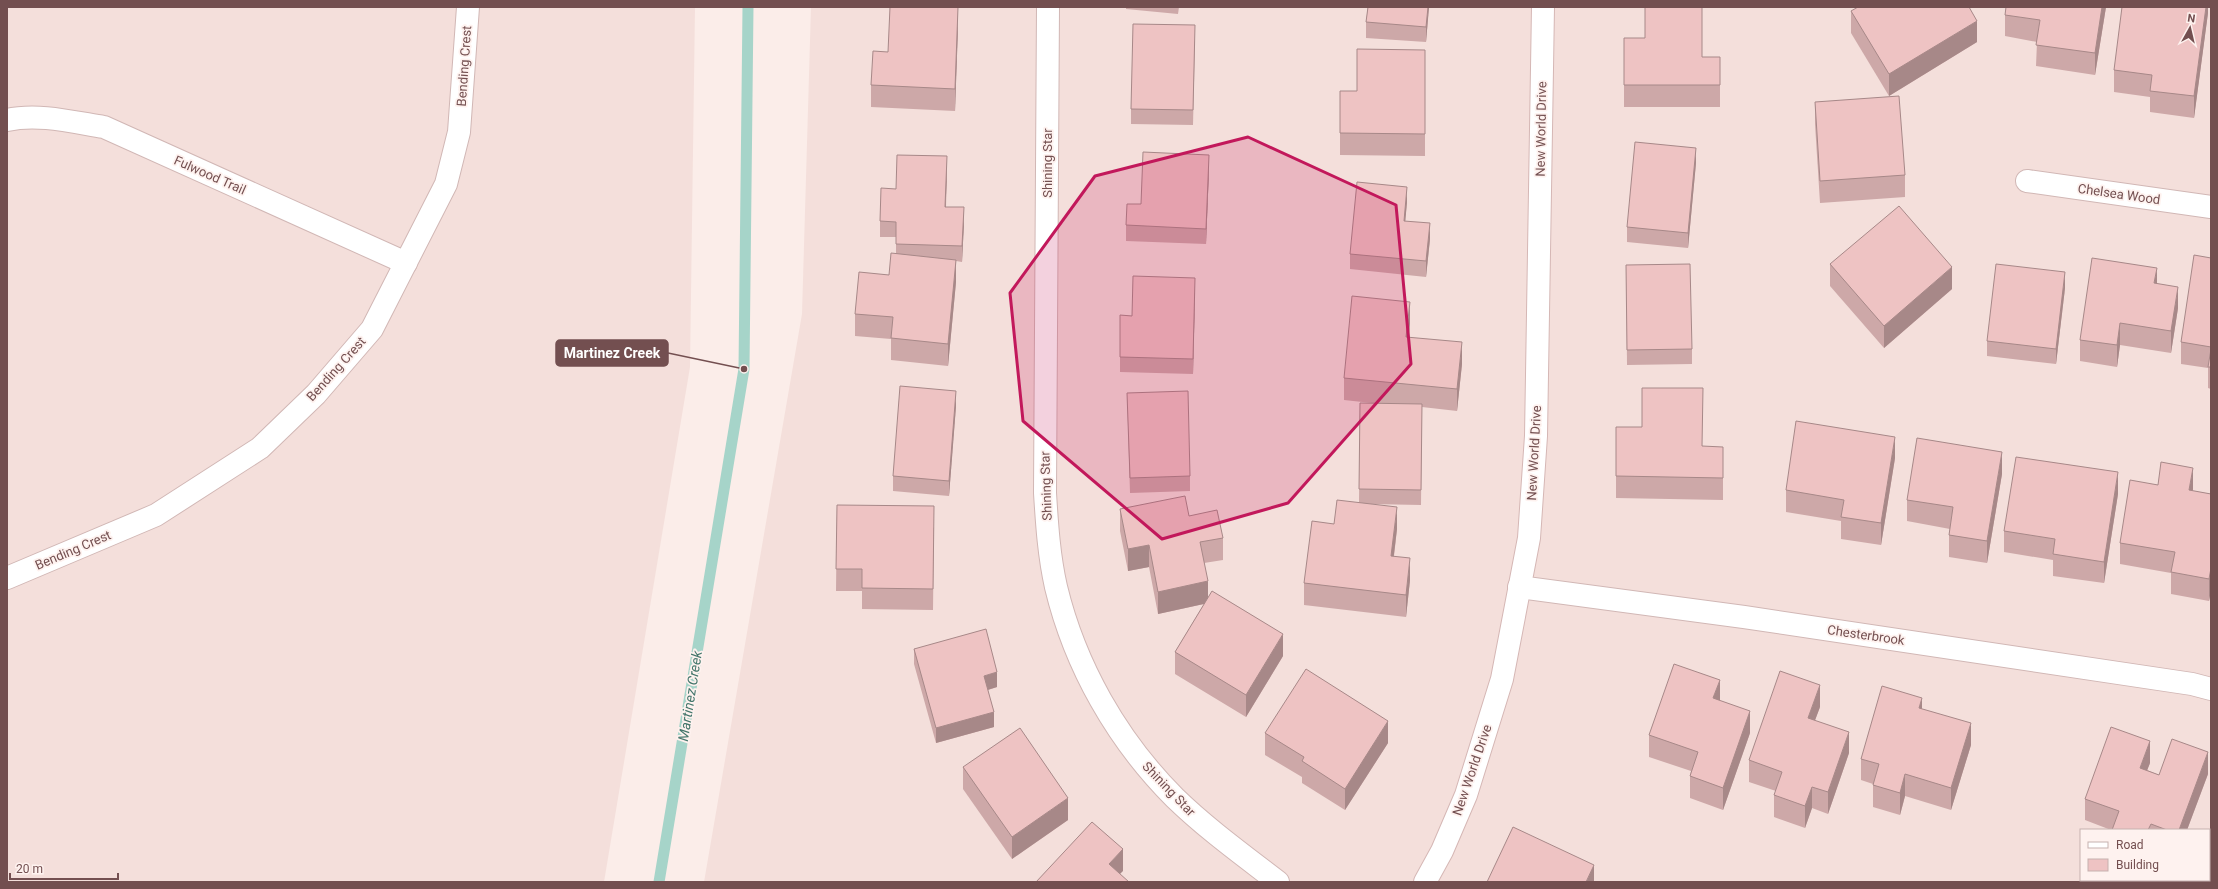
<svg xmlns="http://www.w3.org/2000/svg" width="2218" height="889" font-family="Roboto,sans-serif">
  <style>
    .residential { fill: #f4dfdb; fill-rule: evenodd }
    .lines { fill: none; stroke-linecap: round; stroke-linejoin: round }
    .stream { stroke: #a6d4c9; stroke-width: 11 }
    .street-casing { stroke: #d1b7b5; stroke-width: 24 }
    .secondary-casing { stroke: #d5b7b5; stroke-width: 24 }
    .street { stroke: #fff; stroke-width: 22 }
    .secondary { stroke: #fff; stroke-width: 22 }
    .wall { fill: #cda8a8 }
    .shaded-wall { fill: #a78888 }
    .building { fill: #eec3c3; stroke: #a78888 }
    .marked { fill: #c2185b; fill-opacity: 0.2; stroke: #c2185b; stroke-width: 3; stroke-linejoin: round }
    .labels { text-anchor: middle; dominant-baseline: central; stroke-width: 3.5; stroke-linejoin: round; paint-order: stroke }
    .street-label { font-size: 13px; fill: #734f50; stroke: #fef2ef }
    .water-label { font-size: 14px; font-style: italic; fill: #43766b; stroke: #fef2ef }
    .leader { fill: none; stroke: #734f50; stroke-width: 1.5 }
    .callout-dot { fill: #734f50; stroke: #fef2ef; stroke-width: 1.5 }
    .callout { fill: #734f50; stroke: #734f50; stroke-width: 1.5 }
    .callout-label { font-size: 14px; text-anchor: middle; font-weight: bold; fill: #fff }
  </style>
  <rect width="100%" height="100%" fill="#fbede9"/>
  <g class="residential">
    <path d="M7,7H695L690,367L604,882H7Z"/>
    <path d="M811,7H2211V882H704L802,314ZM2081,830H2209V880H2081Z"/>
  </g>
  <g class="lines">
    <path class="stream" d="M659,882L744,369L748,7"/>
    <g class="street-casing">
      <g id="street">
        <path d="M1048,7L1045,493C1047,525 1049,556 1056,587C1075,666 1117,740 1175,798C1207,829 1243,855 1278,882"/>
        <path d="M7,120C38,113 73,122 104,127L406,263"/>
        <path d="M2027,181L2211,207"/>
        <path d="M7,578L156,515L260,448L316,394L372,329L446,184L459,132L468,7"/>
        <path d="M1519,587L1744,617L2192,684L2211,689"/>
      </g>
    </g>
    <g class="secondary-casing">
      <path id="secondary" d="M1425,882L1442,851L1466,795L1502,679L1529,538L1536,436L1543,7"/>
    </g>
    <use href="#street" class="street"/>
    <use href="#secondary" class="secondary"/>
  </g>
  <g class="wall">
    <path d="M1126,7H1179L1178,14L1126,9Z"/>
    <path d="M1368,7H1429L1426,42L1366,38V22Z"/>
    <path d="M2106,7L2095,75L2036,66L2037,42L2005,36V15Z"/>
    <path d="M2208,7V13L2194,118L2150,112V97L2114,92V70Z"/>
    <path d="M1851,11L1977,42L1889,96L1851,33Z"/>
    <path d="M958,27L955,111L871,107V85L888,52Z"/>
    <path d="M1624,38L1702,57H1720V107H1624Z"/>
    <path d="M1195,41L1193,125L1131,124V109Z"/>
    <path d="M1425,50V156L1340,155V91H1357Z"/>
    <path d="M1815,102L1905,175V197L1820,203L1815,124Z"/>
    <path d="M1696,163L1688,248L1627,242V227Z"/>
    <path d="M1209,170L1206,244L1126,241V225L1141,204Z"/>
    <path d="M947,172L946,207L964,223L962,262L956,261V282L948,366L891,360V339L855,336V314L889,275L896,253V237H880V221L896,189Z"/>
    <path d="M1407,202L1405,221L1430,239L1426,277L1350,269V254Z"/>
    <path d="M2211,258V389L2208,388V368L2181,364V342Z"/>
    <path d="M1830,264L1952,289L1884,348L1830,286Z"/>
    <path d="M1626,265L1692,349V364L1627,365Z"/>
    <path d="M2157,284L2178,308L2171,353L2120,345L2117,367L2080,361V340Z"/>
    <path d="M2065,288L2056,364L1987,356V341Z"/>
    <path d="M1195,293L1193,374L1120,372V315L1132,316Z"/>
    <path d="M1410,324L1409,337L1462,364L1457,411L1422,407L1421,505L1369,504L1397,529L1394,556L1410,580L1406,617L1304,605V583L1334,524L1359,503L1360,403L1381,404L1344,400V378Z"/>
    <path d="M1127,393L1190,476V491L1130,493Z"/>
    <path d="M956,406L949,496L893,491V476Z"/>
    <path d="M1616,427L1703,446L1723,468V500L1616,498Z"/>
    <path d="M1895,458L1881,545L1841,539V521L1786,512V490Z"/>
    <path d="M2002,474L1987,563L1949,557V535L1950,529L1907,521V500Z"/>
    <path d="M2158,485L2193,489V491L2211,494V590L2209,601L2171,594V573L2120,564V543Z"/>
    <path d="M2118,494L2104,583L2053,576V560L2004,552V531Z"/>
    <path d="M837,505L934,528L933,610L862,609V591H836Z"/>
    <path d="M1120,509L1189,516L1223,538V560L1204,563L1208,598L1283,656L1246,717L1175,674V652L1204,604L1158,614L1149,567L1128,571L1120,531Z"/>
    <path d="M914,649L997,687L988,690L994,727L936,743L914,664Z"/>
    <path d="M1720,701L1750,733L1723,810L1690,798V776L1691,771L1649,757V735Z"/>
    <path d="M1820,707L1815,720L1849,753L1828,814L1812,808L1805,828L1774,817V795L1776,791L1749,782V760Z"/>
    <path d="M1922,709L1971,745L1951,810L1905,796L1900,815L1873,807V784L1861,780V759Z"/>
    <path d="M1265,733L1388,743L1345,810L1302,783V777L1265,755Z"/>
    <path d="M2150,763L2147,770L2159,775L2208,774L2187,830H2111L2085,820V799Z"/>
    <path d="M963,767L1068,820L1012,859L963,789Z"/>
  </g>
  <g class="shaded-wall">
    <path d="M958,7V27L955,111V89Z"/>
    <path d="M1428,7H1429L1426,42V27Z"/>
    <path d="M2102,7H2106L2095,75V53Z"/>
    <path d="M2206,7H2208V13L2194,118V96Z"/>
    <path d="M1977,21V42L1889,96V74Z"/>
    <path d="M1696,148V163L1688,248V233Z"/>
    <path d="M1209,155V170L1206,244V229Z"/>
    <path d="M947,156V172L945,222V207Z"/>
    <path d="M1407,187V202L1404,236V221Z"/>
    <path d="M964,207V223L962,262V246Z"/>
    <path d="M1430,223V239L1426,277V261Z"/>
    <path d="M956,260V282L948,366V344Z"/>
    <path d="M1952,267V289L1884,348V326Z"/>
    <path d="M2157,268V290L2154,283Z"/>
    <path d="M2065,272V288L2056,364V349Z"/>
    <path d="M1195,278V293L1193,374V359Z"/>
    <path d="M2178,287V308L2171,353V331Z"/>
    <path d="M1410,302V324L1406,358V337Z"/>
    <path d="M2120,323V345L2117,367V345Z"/>
    <path d="M1462,342V364L1457,411V389Z"/>
    <path d="M956,391V406L949,496V481Z"/>
    <path d="M1895,437V458L1881,545V523Z"/>
    <path d="M2002,452V474L1987,563V541Z"/>
    <path d="M2193,468V489L2189,512V490Z"/>
    <path d="M2118,472V494L2104,583V562Z"/>
    <path d="M1397,507V529L1391,578V556Z"/>
    <path d="M1149,545V567L1128,571V549Z"/>
    <path d="M1410,558V580L1406,617V595Z"/>
    <path d="M2211,568V590L2209,601V579Z"/>
    <path d="M1208,581V603L1158,614V592Z"/>
    <path d="M1283,634V656L1246,717V695Z"/>
    <path d="M997,672V687L984,691V676Z"/>
    <path d="M1720,680V702L1713,698Z"/>
    <path d="M1820,685V707L1808,739V718Z"/>
    <path d="M1922,698V720L1919,708Z"/>
    <path d="M1750,711V733L1723,810V788Z"/>
    <path d="M994,712V727L936,743V728Z"/>
    <path d="M1388,721V743L1345,810V789Z"/>
    <path d="M1971,723V745L1951,810V788Z"/>
    <path d="M1849,732V753L1828,814V792Z"/>
    <path d="M2150,741V763L2140,789V768Z"/>
    <path d="M2208,752V774L2187,830H2179Z"/>
    <path d="M1905,774V796L1900,815V793Z"/>
    <path d="M1812,787V808L1805,828V806Z"/>
    <path d="M1068,798V820L1012,859V837Z"/>
    <path d="M1123,849V871L1112,882L1109,864Z"/>
    <path d="M1594,865V882H1586Z"/>
  </g>
  <g class="building">
    <path d="M890,7H958L955,89L871,85L873,51L888,52Z"/>
    <path d="M1368,7H1428L1426,27L1366,22Z"/>
    <path d="M1645,7H1702V57H1720V85H1624V38H1645Z"/>
    <path d="M1858,7H1969L1977,21L1889,74L1851,11Z"/>
    <path d="M2006,7H2102L2095,53L2036,45L2040,20L2005,15Z"/>
    <path d="M2122,7H2206L2194,96L2150,91L2152,75L2114,70Z"/>
    <path d="M1133,24L1195,25L1193,110L1131,109Z"/>
    <path d="M1357,49L1425,50V134L1340,133V91H1357Z"/>
    <path d="M1899,96L1905,175L1820,181L1815,102Z"/>
    <path d="M1635,142L1696,148L1688,233L1627,227Z"/>
    <path d="M1143,152L1209,155L1206,229L1126,225L1127,204H1141Z"/>
    <path d="M897,155L947,156L945,207H964L962,246L896,244V222L880,221L881,188L896,189Z"/>
    <path d="M1357,182L1407,187L1404,221L1430,223L1426,261L1350,254Z"/>
    <path d="M1899,206L1952,267L1884,326L1830,264Z"/>
    <path d="M891,253L956,260L948,344L891,338L893,317L855,314L859,272L889,275Z"/>
    <path d="M2194,255L2211,258V347L2181,342Z"/>
    <path d="M2092,258L2157,268L2154,283L2178,287L2171,331L2120,323L2117,345L2080,340Z"/>
    <path d="M1690,264L1692,349L1627,350L1626,265Z"/>
    <path d="M1996,264L2065,272L2056,349L1987,341Z"/>
    <path d="M1133,276L1195,278L1193,359L1120,357V315L1132,316Z"/>
    <path d="M1352,296L1410,302L1406,337L1462,342L1457,389L1344,378Z"/>
    <path d="M2211,349V367H2208Z"/>
    <path d="M900,386L956,391L949,481L893,476Z"/>
    <path d="M1642,388H1703L1702,446L1723,447V478L1616,476V427H1642Z"/>
    <path d="M1188,391L1190,476L1130,478L1127,393Z"/>
    <path d="M1360,403L1422,404L1421,490L1359,489Z"/>
    <path d="M1796,421L1895,437L1881,523L1841,517L1844,500L1786,490Z"/>
    <path d="M1917,438L2002,452L1987,541L1949,535L1953,507L1907,500Z"/>
    <path d="M2016,457L2118,472L2104,562L2053,554L2055,539L2004,531Z"/>
    <path d="M2161,462L2193,468L2189,490L2211,494V568L2209,579L2171,572L2175,552L2120,543L2130,480L2158,485Z"/>
    <path d="M1185,496L1189,516L1217,510L1223,538L1200,542L1208,581L1158,592L1149,545L1128,549L1120,509Z"/>
    <path d="M1337,500L1397,507L1391,556L1410,558L1406,595L1304,583L1312,521L1334,524Z"/>
    <path d="M837,505L934,506L933,589L862,588V569H836Z"/>
    <path d="M1212,591L1283,634L1246,695L1175,652Z"/>
    <path d="M986,629L997,672L984,676L994,712L936,728L914,649Z"/>
    <path d="M1674,664L1720,680L1713,698L1750,711L1723,788L1690,776L1698,752L1649,735Z"/>
    <path d="M1306,669L1388,721L1345,789L1302,761L1304,757L1265,733Z"/>
    <path d="M1780,671L1820,685L1808,718L1849,732L1828,792L1812,787L1805,806L1774,795L1782,772L1749,760Z"/>
    <path d="M1882,686L1922,698L1919,708L1971,723L1951,788L1905,774L1900,793L1873,785L1879,764L1861,759Z"/>
    <path d="M2111,727L2150,741L2140,768L2159,775L2172,739L2208,752L2179,830H2167L2151,824L2148,830H2112L2119,811L2085,799Z"/>
    <path d="M1020,728L1068,798L1012,837L963,767Z"/>
    <path d="M1092,822L1123,849L1109,864L1129,882H1036Z"/>
    <path d="M1513,827L1594,865L1586,882H1487Z"/>
  </g>
  <path class="marked" d="M1248,137L1396,205L1411,364L1288,503L1162,539L1023,421L1010,293L1095,176Z"/>
  <g class="labels">
    <g class="street-label">
      <text transform="translate(464 66) rotate(-86)">Bending Crest</text>
      <text transform="translate(1541 129) rotate(-89)">New World Drive</text>
      <text transform="translate(1047 163) rotate(-90)">Shining Star</text>
      <text transform="translate(210 175) rotate(24)">Fulwood Trail</text>
      <text transform="translate(2119 194) rotate(8)">Chelsea Wood</text>
      <text transform="translate(336 369) rotate(-48)">Bending Crest</text>
      <text transform="translate(1534 453) rotate(-87)">New World Drive</text>
      <text transform="translate(1046 486) rotate(-92)">Shining Star</text>
      <text transform="translate(73 550) rotate(-23)">Bending Crest</text>
      <text transform="translate(1866 635) rotate(8)">Chesterbrook</text>
      <text transform="translate(1472 770) rotate(-71)">New World Drive</text>
      <text transform="translate(1169 789) rotate(46)">Shining Star</text>
    </g>
    <g class="water-label">
      <text transform="translate(690 696) rotate(-81)">Martinez Creek</text>
    </g>
  </g>
  <path class="leader" d="M744 369L668 353"/>
  <circle class="callout-dot" cx="744" cy="369" r="4"/>
  <rect class="callout" x="556" y="340" width="112" height="26" rx="4"/>
  <g class="callout-label">
    <text x="612" y="358">Martinez Creek</text>
  </g>
  <rect width="2218" height="889" fill="none" stroke="#734f50" stroke-width="16"/>
  <rect x="2080" y="829" width="130" height="52" fill="#fef2ef" stroke="#c6b1af"/>
  <rect x="2088" y="842" width="20" height="6" fill="#ffffff" stroke="#c6b1af"/>
  <text x="2116" y="849" font-size="12" fill="#734f50">Road</text>
  <rect x="2088" y="859" width="20" height="12" fill="#eec3c3" stroke="#c6b1af"/>
  <text x="2116" y="869" font-size="12" fill="#734f50">Building</text>
  <g transform="translate(2190 28) rotate(8)" stroke="#fef2ef" stroke-width="3" paint-order="stroke">
  <path d="M0-3L7 15L0 10L-7 15Z" fill="#734f50"/>
  <text y="-6" font-size="11" font-weight="bold" text-anchor="middle" fill="#734f50">N</text>
  </g>
  <path d="M10 873v6h108v-6" fill="none" stroke="#734f50" stroke-width="2"/>
  <text x="16" y="873" font-size="12" fill="#734f50" stroke="#fef2ef" stroke-width="3" paint-order="stroke">20 m</text>
</svg>
